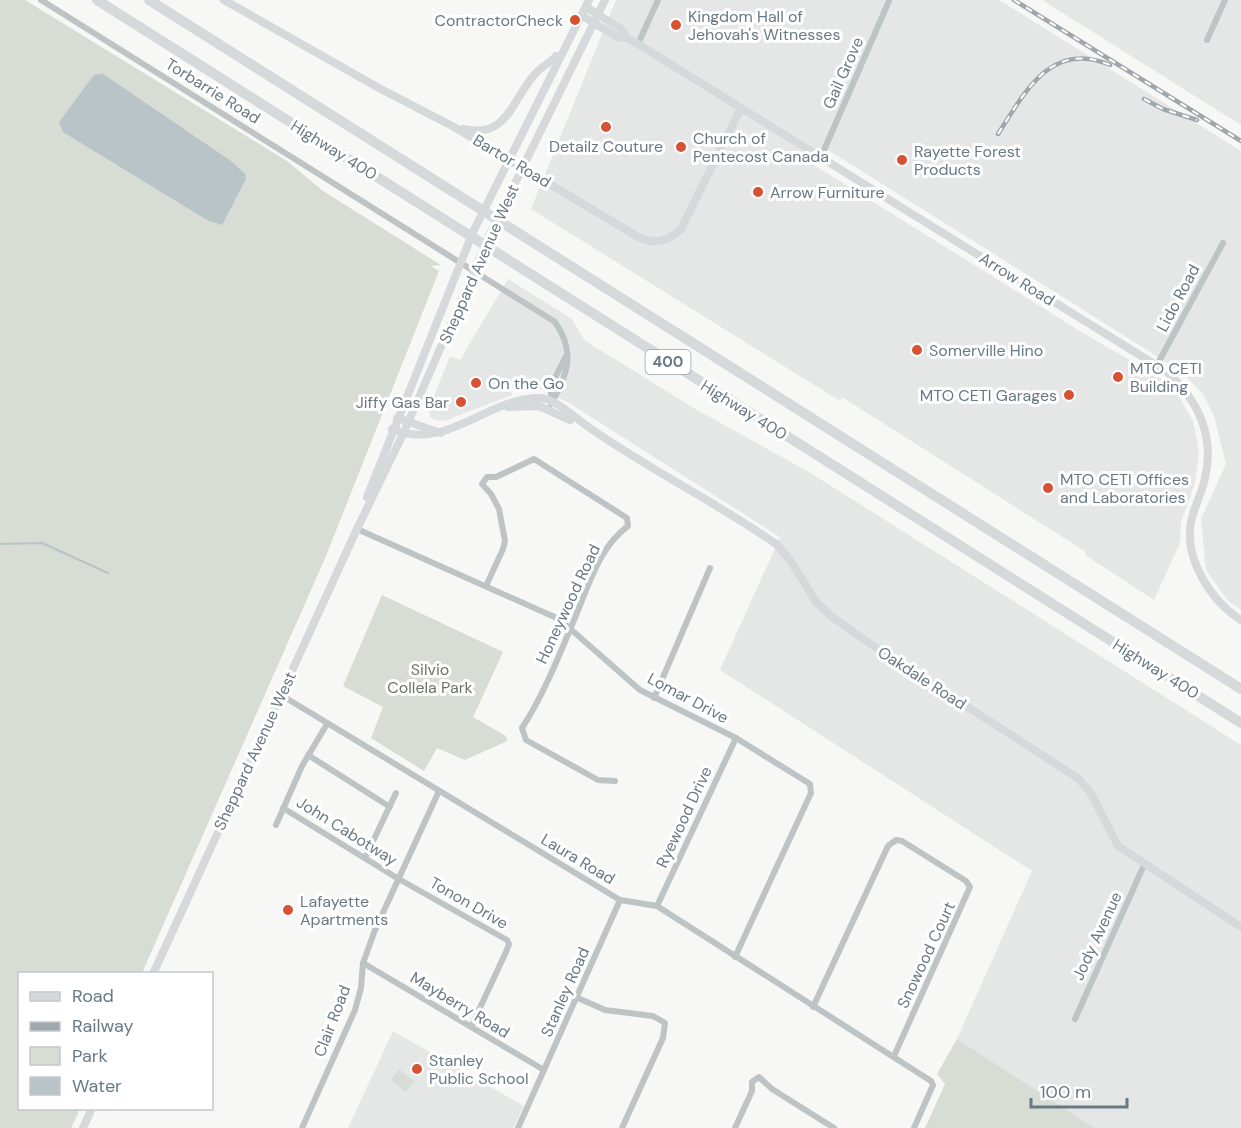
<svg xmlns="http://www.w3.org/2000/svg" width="1241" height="1128" font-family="'DM Sans',sans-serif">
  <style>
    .built { fill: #e5e6e6 }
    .green { fill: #d7dcd4 }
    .water { fill: #b8c4c8 }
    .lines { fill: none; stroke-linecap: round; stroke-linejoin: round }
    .stream { stroke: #b8c4c8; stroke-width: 2 }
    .street { stroke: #bec3c6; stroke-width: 6 }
    .secondary { stroke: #d5d9dc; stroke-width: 8 }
    .highway { stroke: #d5d9dc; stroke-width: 10 }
    .rail-casing { stroke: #a0a7ac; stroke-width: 4.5 }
    .rail { stroke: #fff; stroke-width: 2; stroke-dasharray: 7; stroke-linecap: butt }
    .poi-dot { fill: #d75234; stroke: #fff; stroke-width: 2 }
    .labels { text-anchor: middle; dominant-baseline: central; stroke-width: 6; stroke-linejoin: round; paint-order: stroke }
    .shield { fill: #fff; stroke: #95a1a9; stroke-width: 1.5 }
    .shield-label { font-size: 15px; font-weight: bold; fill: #687984 }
    .poi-label { font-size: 16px; fill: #687984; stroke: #fff; text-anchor: start }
    .street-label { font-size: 16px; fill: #687984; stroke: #fff }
    .park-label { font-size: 16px; fill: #677663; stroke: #fff }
  </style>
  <rect width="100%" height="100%" fill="#f7f7f5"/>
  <g class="built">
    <path d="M616,0H999L1241,151V609L1229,602L1206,570L1201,519L1226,464L1214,416L1203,394L1182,372L825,148L814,165L1088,336L1159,377L1178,395L1193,421L1199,452L1195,483L1181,522L1180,543L1154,600L1085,555L1086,552L842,397L840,401L531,209Z"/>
    <path d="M1042,0H1241V125Z"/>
    <path d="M508,279L572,319L584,340L692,407L809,472L1241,745V1128H1095L957,1039L1032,871L720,670L780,537L569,403L537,387L523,391L521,385L510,389L512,395L444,421L432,419L428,411L450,356L460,360Z"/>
    <path d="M393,1031L524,1106L513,1128H348Z"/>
  </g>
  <g class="green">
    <path d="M0,0H25L287,161L323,191L441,265L431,266L439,271L326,556L142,973L20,974V1108L80,1109L71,1128H0Z"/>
    <path d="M382,595L503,652L473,717L506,736L507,741L465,760L437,748L424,771L371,738L383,707L343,686Z"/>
    <path d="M957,1039L1095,1128H925L945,1084L937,1074Z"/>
    <path d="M399,1069L414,1081L405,1092L391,1080Z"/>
  </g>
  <path class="water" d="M103,74L231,161L245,174L246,179L222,225L207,220L63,132L59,122L94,75Z"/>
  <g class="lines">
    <path class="stream" d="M0,544L42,543L108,573"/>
    <g class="street">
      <path d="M41,0L555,322C576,352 568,374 551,404"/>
      <path d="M1207,40L1225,0"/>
      <path d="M638,44L658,0"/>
      <path d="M821,157L889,1"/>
      <path d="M1157,365L1223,243"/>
      <path d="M552,401L550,388L566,356"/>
      <path d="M357,529L559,619L640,690L736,738L810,784L811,793L735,957"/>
      <path d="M486,586L503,549L505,541L499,509L491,494L482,484L487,477H496L534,459L627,518L628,526C598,548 588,588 574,620C559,656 543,696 522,728L526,740L598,780L615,781"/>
      <path d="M281,695L620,900L657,906L931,1081L933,1085L914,1128"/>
      <path d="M654,698L710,568"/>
      <path d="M308,755L390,807"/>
      <path d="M283,808L397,878L507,940L509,944L506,952L471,1027"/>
      <path d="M276,825L302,766L327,724"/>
      <path d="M365,858L396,793"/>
      <path d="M657,906L736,738"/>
      <path d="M363,963L544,1070"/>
      <path d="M578,998L605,1010L653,1016L665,1023L663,1038L622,1128"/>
      <path d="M813,1007L888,846L896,840L902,841L966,881L970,887L894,1056"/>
      <path d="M1075,1019L1144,865"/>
      <path d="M302,1128L355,1010L361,988L363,963L375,930L439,791"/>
      <path d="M518,1128L620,900"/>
      <path d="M735,1128L752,1091V1082L759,1077L772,1089L834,1128"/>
    </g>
    <g class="secondary">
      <path d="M224,0L377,87L454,127L635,235C652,245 666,243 681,229L741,108"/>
      <path d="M586,7L621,29L627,38"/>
      <path d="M581,15L617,37L627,38L638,44L1167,372C1198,400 1215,436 1205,478C1202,493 1194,507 1191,522C1184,559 1211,601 1241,620"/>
      <path d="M463,129C508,139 511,101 535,74C541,67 550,63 556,56"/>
      <path d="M508,407L539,406L570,420"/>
      <path d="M397,418L441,433"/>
      <path d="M392,429C446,452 487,398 539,398C556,398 576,419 590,428C650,470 716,502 776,544L790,560L817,603L831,616L869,643L1079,779L1092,795L1118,846L1241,927"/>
      <path d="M367,497L473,232L589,0"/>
      <path d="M153,974L357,529L403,434L490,234L605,0"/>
      <path d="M83,1128L92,1108"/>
    </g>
    <g class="highway">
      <path d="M97,0L1241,723"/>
      <path d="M149,0L1241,689"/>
    </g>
    <g class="rail-casing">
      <g id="rail">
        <path d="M1014,0L1241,141"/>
        <path d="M1144,99L1163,109L1197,120"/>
        <path d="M998,134C1025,92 1051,40 1110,65"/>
      </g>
    </g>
    <use href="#rail" class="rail"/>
  </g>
  <g class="poi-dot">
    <circle cx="575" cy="20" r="6"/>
    <circle cx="676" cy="25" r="6"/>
    <circle cx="606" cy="127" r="6"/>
    <circle cx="681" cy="147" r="6"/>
    <circle cx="902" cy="160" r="6"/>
    <circle cx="758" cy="192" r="6"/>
    <circle cx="917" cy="350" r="6"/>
    <circle cx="1118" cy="377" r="6"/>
    <circle cx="476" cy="383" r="6"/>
    <circle cx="1069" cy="395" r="6"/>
    <circle cx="461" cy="402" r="6"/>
    <circle cx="1048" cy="488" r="6"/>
    <circle cx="288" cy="910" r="6"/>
    <circle cx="417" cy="1069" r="6"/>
  </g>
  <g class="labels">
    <rect class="shield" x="645.5" y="350" width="45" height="24" rx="4.5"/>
    <g class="shield-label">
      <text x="668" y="362">400</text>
    </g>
    <g class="poi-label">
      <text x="688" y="16">Kingdom Hall of<tspan x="688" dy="18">Jehovah's Witnesses</tspan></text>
      <text x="563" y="20" text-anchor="end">ContractorCheck</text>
      <text x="693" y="138">Church of<tspan x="693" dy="18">Pentecost Canada</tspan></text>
      <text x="606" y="146" text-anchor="middle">Detailz Couture</text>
      <text x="914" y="151">Rayette Forest<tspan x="914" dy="18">Products</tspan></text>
      <text x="770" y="192">Arrow Furniture</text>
      <text x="929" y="350">Somerville Hino</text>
      <text x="1130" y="368">MTO CETI<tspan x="1130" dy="18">Building</tspan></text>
      <text x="488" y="383">On the Go</text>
      <text x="1057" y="395" text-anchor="end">MTO CETI Garages</text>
      <text x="449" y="402" text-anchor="end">Jiffy Gas Bar</text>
      <text x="1060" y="479">MTO CETI Offices<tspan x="1060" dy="18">and Laboratories</tspan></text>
      <text x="300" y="901">Lafayette<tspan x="300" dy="18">Apartments</tspan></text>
      <text x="429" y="1060">Stanley<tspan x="429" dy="18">Public School</tspan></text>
    </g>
    <g class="street-label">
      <text transform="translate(843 73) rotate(-66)">Gail Grove</text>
      <text transform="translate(213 91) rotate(32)">Torbarrie Road</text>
      <text transform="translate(334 150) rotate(32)">Highway 400</text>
      <text transform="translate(512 161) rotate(31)">Bartor Road</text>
      <text transform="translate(479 264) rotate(-66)">Sheppard Avenue West</text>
      <text transform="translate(1017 279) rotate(32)">Arrow Road</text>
      <text transform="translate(1178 298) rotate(-62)">Lido Road</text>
      <text transform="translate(744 410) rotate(32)">Highway 400</text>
      <text transform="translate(568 604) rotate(-65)">Honeywood Road</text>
      <text transform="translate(1156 669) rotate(32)">Highway 400</text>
      <text transform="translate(922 678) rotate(33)">Oakdale Road</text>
      <text transform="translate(688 698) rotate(28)">Lomar Drive</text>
      <text transform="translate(255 751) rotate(-65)">Sheppard Avenue West</text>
      <text transform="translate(684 817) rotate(-65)">Ryewood Drive</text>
      <text transform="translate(347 831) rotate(32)">John Cabotway</text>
      <text transform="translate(578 859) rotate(31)">Laura Road</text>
      <text transform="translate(469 903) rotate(30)">Tonon Drive</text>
      <text transform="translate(1097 936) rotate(-65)">Jody Avenue</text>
      <text transform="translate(926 955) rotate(-65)">Snowood Court</text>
      <text transform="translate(565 992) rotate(-66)">Stanley Road</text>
      <text transform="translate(460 1005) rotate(31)">Mayberry Road</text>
      <text transform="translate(332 1021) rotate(-69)">Clair Road</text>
    </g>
    <g class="park-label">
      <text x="430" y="669">Silvio<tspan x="430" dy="18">Collela Park</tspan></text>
    </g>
  </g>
  <rect x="18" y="972" width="195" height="138" fill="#ffffff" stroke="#c3c9ce" stroke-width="1.5"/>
  <rect x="30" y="992" width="30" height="9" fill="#d5d9dc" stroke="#c3c9ce" stroke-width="1.5"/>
  <text x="72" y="1002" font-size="18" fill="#687984">Road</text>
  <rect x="30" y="1022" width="30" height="9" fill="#a0a7ac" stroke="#c3c9ce" stroke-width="1.5"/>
  <text x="72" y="1032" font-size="18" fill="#687984">Railway</text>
  <rect x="30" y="1047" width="30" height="18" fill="#d7dcd4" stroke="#c3c9ce" stroke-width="1.5"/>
  <text x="72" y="1062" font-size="18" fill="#687984">Park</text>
  <rect x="30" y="1077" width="30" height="18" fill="#b8c4c8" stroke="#c3c9ce" stroke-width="1.5"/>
  <text x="72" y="1092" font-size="18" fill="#687984">Water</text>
  <path d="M1031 1098v9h96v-9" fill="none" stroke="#687984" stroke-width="3"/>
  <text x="1040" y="1098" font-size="18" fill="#687984" stroke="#ffffff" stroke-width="4.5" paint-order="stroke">100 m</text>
</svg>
